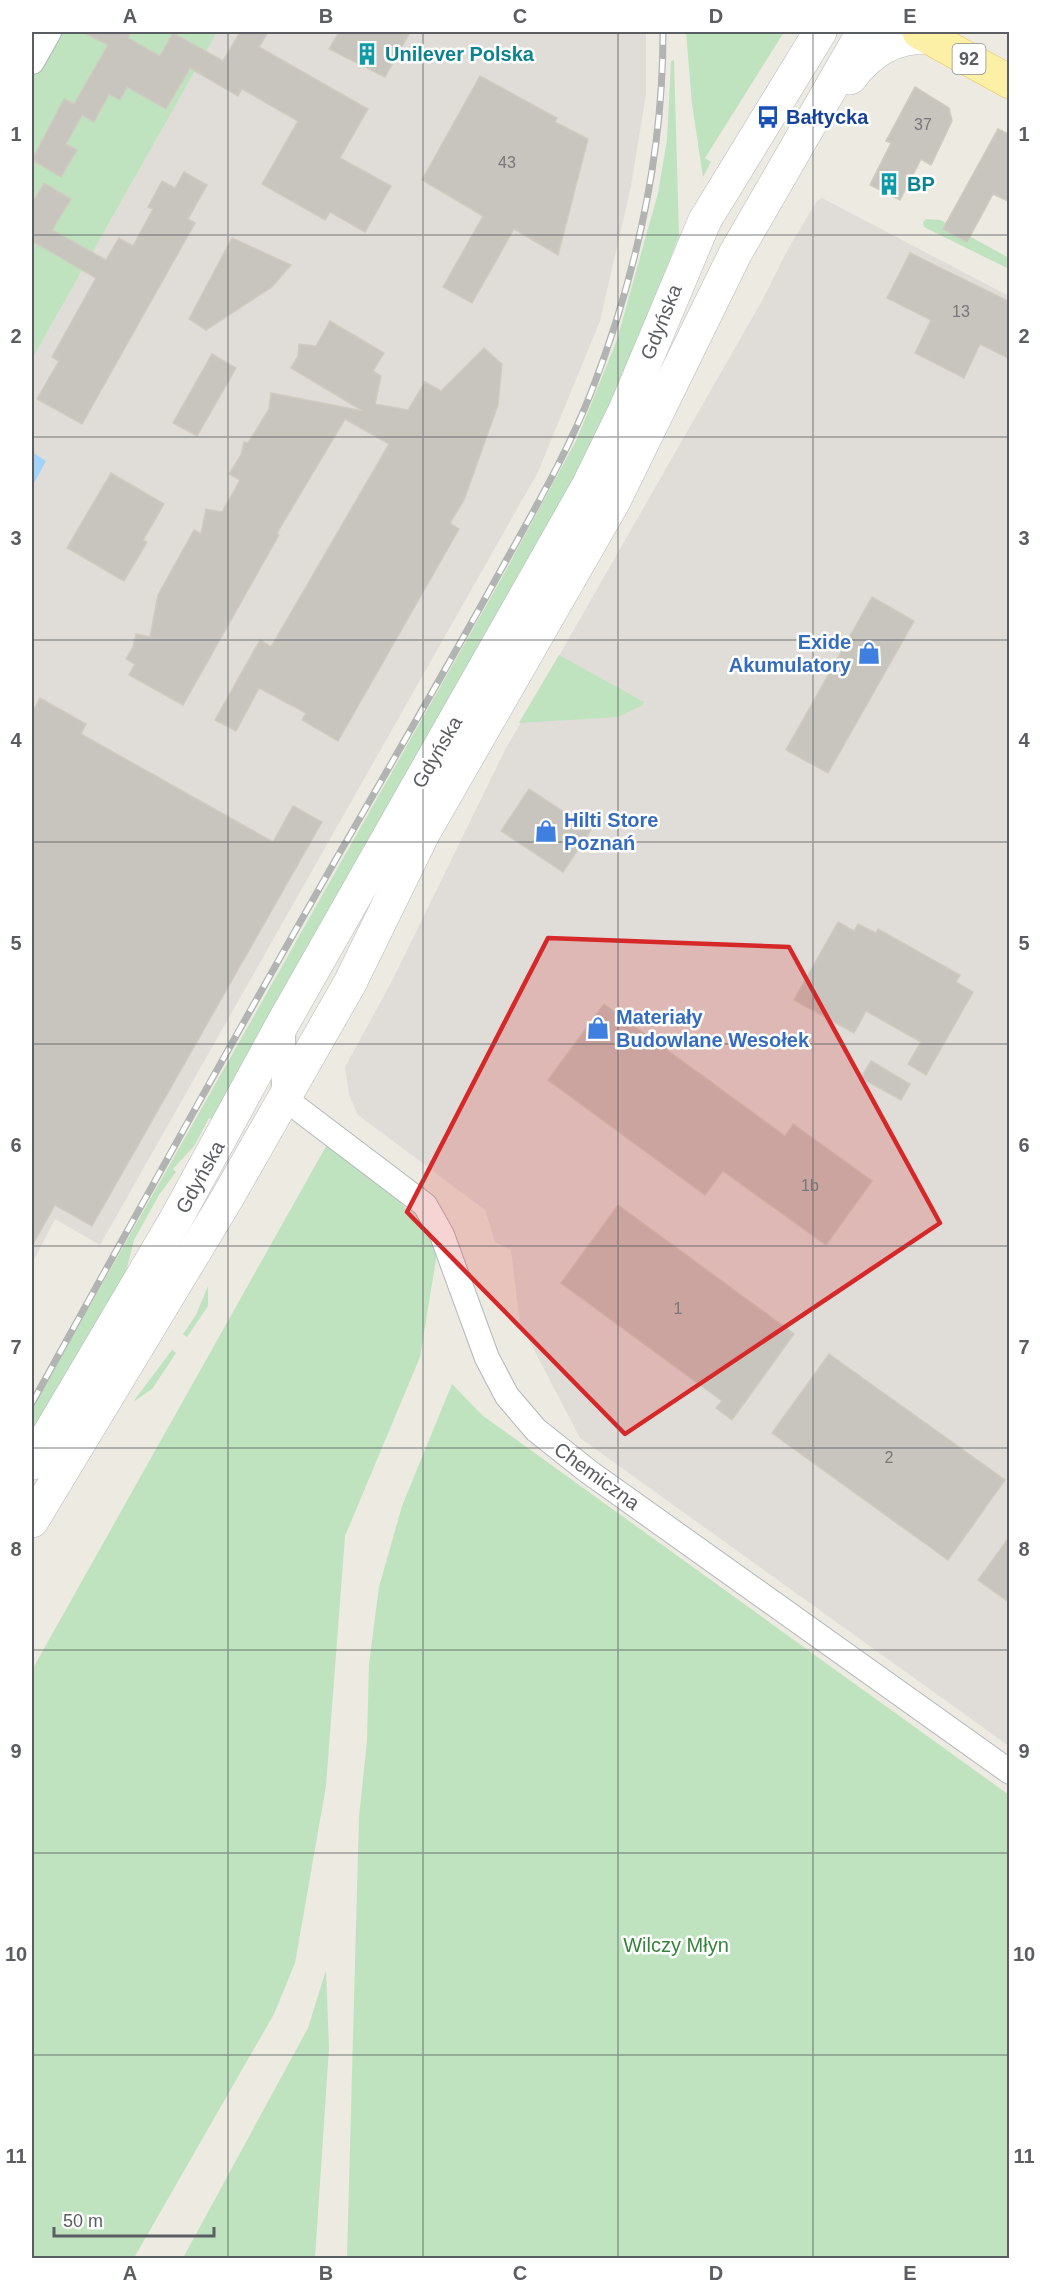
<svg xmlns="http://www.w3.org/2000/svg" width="1041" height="2290" font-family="Arial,sans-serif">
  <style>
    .industrial { fill: #e0ddd9 }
    .green { fill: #bee3be }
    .water { fill: #a1d3fc }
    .building { fill: #c8c4be; stroke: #d0cbc0; stroke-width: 1.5 }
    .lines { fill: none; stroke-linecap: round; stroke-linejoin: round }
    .minor-casing { stroke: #b4b7bb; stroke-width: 26 }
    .secondary-casing { stroke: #b5b8bd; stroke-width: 34 }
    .primary-casing { stroke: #ecc55a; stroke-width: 34 }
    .minor { stroke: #fff; stroke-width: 24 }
    .secondary { stroke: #fff; stroke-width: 33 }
    .primary { stroke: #fcefa6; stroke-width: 33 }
    .rail-casing { stroke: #b2b3b3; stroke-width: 7 }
    .rail { stroke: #fff; stroke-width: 4.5; stroke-dasharray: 14; stroke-linecap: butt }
    .marked { fill: #d62828; fill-opacity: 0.2; stroke: #d62828; stroke-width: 4.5; stroke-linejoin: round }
    .grid { fill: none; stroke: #5a5d62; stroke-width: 1.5; stroke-opacity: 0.55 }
    .labels { text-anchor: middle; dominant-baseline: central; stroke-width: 5; stroke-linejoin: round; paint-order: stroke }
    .number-label { font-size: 16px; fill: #767779 }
    .shield { fill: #fff; stroke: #8c8e91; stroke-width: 1.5 }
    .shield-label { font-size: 18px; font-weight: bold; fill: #5a5d62 }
    .culture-label { font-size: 20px; font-weight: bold; fill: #0d838f; stroke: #fff; text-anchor: start }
    .transit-label { font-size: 20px; font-weight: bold; fill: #164399; stroke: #fff; text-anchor: start }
    .street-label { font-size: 20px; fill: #5a5d62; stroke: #fff }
    .shop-label { font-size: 20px; font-weight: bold; fill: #366cbe; stroke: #fff; text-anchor: start }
    .park-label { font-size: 20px; fill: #37833c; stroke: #fff }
    .neatline { fill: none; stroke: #5a5d62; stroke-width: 2 }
    .grid-label { font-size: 20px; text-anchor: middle; font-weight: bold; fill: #5a5d62 }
  </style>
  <rect width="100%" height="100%" fill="#eceae1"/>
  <g class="industrial">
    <path d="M217,32H646V94L631,186L600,321L538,472L100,1245L55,1219L32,1264V359Z"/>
    <path d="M822,198L1009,296V1746L580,1438L520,1323L511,1250L495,1242L485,1210L358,1115L349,1095L345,1067L393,979L505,750L763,299L788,249L817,201Z"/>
  </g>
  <g class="green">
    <path d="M32,32H217L32,359Z"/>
    <path d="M686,32H784L705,158L711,162L703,177L692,104Z"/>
    <path d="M674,60L679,236L606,421L215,1120L209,1118L194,1146L173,1169L176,1172L159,1195L134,1240L126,1272L32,1435V1408L499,583L577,439L617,340L658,193L667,140L671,61Z"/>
    <path d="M926,219L940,220L1009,258V269L924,227L923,222Z"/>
    <path d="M559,655L644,702L643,705L618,717L519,723Z"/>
    <path d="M329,1141L392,1192L438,1247L420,1357L345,1536L326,1786L295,1963L274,2014L134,2258H32V1670Z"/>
    <path d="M208,1286V1306L187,1337L183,1334L196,1315Z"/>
    <path d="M172,1350L176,1353L152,1389L133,1402Z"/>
    <path d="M452,1384L482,1415L1009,1795V2258H347L359,1817L367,1741L369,1664L379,1587L402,1506Z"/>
    <path d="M326,1970L329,2048L315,2258H183L308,2028Z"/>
  </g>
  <path class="water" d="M32,452L46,461L32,487Z"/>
  <g class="building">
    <path d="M82,32H131L128,38L160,56L173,33L223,61L240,32H268L259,47L368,109L340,158L391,186L365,232L330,212L325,220L262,184L298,121L242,89L238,96L190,68L166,109L127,87L120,100L109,94L94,122L82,115L66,144L77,150L61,177L32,160L64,99L74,104L108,45Z"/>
    <path d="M339,32H410L385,77L329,49Z"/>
    <path d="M480,76L557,118L555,122L588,139L558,255L514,229L472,303L443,287L483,216L422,180Z"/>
    <path d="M915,87L949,108L952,121L931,165L921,159L900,200L870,185L891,143L886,141Z"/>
    <path d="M998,129L1010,135V202L993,194L967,242L943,229Z"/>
    <path d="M184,172L207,185L188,219L195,223L82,424L37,399L59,361L52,357L96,278L32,241V204L44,183L71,199L52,230L106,260L119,238L133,246L153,209L148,207L162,181L175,188Z"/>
    <path d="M232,238L291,265L272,287L206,330L189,319Z"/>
    <path d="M910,253L1010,302V359L980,344L964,378L915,353L931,320L887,298Z"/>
    <path d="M330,321L384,353L373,371L381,376L375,404L408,410L425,382L441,391L484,348L502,364L498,405L464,500L450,523L459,529L338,741L302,720L306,713L259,688L236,731L215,720L260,640L271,647L389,444L345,419L277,533L279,535L183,705L129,675L135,664L126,659L133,647L136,634L150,637L158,595L194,530L201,534L206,509L222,512L240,480L229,474L241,455L244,442L248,443L269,409L271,393L363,411L291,368L298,356L299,344L316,346Z"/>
    <path d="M212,354L236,368L197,436L173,423Z"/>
    <path d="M111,473L164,504L143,540L147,542L124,581L67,548Z"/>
    <path d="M872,597L914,621L828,773L786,750Z"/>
    <path d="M40,698L86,724L81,734L273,842L293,806L322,822L92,1226L55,1205L32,1246V713Z"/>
    <path d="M529,789L591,830L563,872L501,831Z"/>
    <path d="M838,922L854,931L858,924L876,933L878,929L960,975L956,982L973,992L926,1075L908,1064L921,1042L866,1011L854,1033L794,1000Z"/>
    <path d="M604,1004L785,1136L793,1124L872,1181L826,1245L723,1171L705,1195L548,1080Z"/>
    <path d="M871,1061L910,1084L901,1100L861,1078Z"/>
    <path d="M618,1205L794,1334L732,1420L716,1408L722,1401L561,1283Z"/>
    <path d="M829,1354L1005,1480L948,1560L772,1433Z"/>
    <path d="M1010,1536V1603L978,1580Z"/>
  </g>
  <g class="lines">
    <g class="minor-casing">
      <g id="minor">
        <path d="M32,62L49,32"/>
        <path d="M283,1025L284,1098"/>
        <path d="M284,1098L425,1205L442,1235L487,1358L507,1396L536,1430L589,1472L1010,1772"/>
      </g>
    </g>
    <g class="secondary-casing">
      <g id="secondary">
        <path d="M850,78C871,51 893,37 928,37"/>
        <path d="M32,1463L176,1219L283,1023L588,486L626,408L705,220L820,32"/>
        <path d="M32,1521L226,1200L350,983L423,834L614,501L735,254L863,32"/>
      </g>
    </g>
    <g class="primary-casing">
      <path id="primary" d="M919,32L1010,82"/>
    </g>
    <use href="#minor" class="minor"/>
    <use href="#secondary" class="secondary"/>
    <use href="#primary" class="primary"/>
    <g class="rail-casing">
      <path id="rail" d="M32,1403C132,1222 232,1041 335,861C391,764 448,666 502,568C534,510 568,452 592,390C636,276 663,154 663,32"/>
    </g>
    <use href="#rail" class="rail"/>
  </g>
  <path class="marked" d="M548,938L789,947L940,1223L625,1434L407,1212Z"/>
  <path class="grid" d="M228,32V2258M423,32V2258M618,32V2258M813,32V2258M32,235H1010M32,437H1010M32,640H1010M32,842H1010M32,1044H1010M32,1246H1010M32,1448H1010M32,1650H1010M32,1853H1010M32,2055H1010"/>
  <defs>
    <g id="building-bare" transform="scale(1.8)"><path d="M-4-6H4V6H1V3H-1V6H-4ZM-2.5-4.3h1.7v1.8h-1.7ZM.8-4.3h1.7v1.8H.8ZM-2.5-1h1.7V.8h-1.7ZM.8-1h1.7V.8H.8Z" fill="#0f9aa8" stroke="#fff" stroke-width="2.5" paint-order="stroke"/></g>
    <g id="bus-bare" transform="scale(1.8)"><path d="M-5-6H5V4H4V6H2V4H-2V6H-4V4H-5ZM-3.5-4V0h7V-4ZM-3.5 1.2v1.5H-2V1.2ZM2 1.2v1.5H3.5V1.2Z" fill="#1a4fb4" stroke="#fff" stroke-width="2.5" paint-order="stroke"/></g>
    <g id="shop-bare" transform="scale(1.8)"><path d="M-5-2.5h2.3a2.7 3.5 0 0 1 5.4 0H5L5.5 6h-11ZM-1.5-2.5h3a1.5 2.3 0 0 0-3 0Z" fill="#3f7fe0" stroke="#fff" stroke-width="2.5" paint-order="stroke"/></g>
  </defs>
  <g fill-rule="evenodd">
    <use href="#building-bare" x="367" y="54"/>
    <use href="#bus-bare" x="768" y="117"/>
    <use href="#building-bare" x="889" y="184"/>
    <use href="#shop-bare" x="869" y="653"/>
    <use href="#shop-bare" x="546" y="831"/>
    <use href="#shop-bare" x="598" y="1028"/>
  </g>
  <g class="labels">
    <g class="number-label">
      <text x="923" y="124">37</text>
      <text x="507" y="162">43</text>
      <text x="961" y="311">13</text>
      <text x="810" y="1185">1b</text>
      <text x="678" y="1308">1</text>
      <text x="889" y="1457">2</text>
    </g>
    <rect class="shield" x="952.5" y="44" width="33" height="30" rx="4.5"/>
    <g class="shield-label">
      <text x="969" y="59">92</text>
    </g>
    <g class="culture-label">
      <text x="385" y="54">Unilever Polska</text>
      <text x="907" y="184">BP</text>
    </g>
    <g class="transit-label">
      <text x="786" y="117">Bałtycka</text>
    </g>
    <g class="street-label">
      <text transform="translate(661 322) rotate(-68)">Gdyńska</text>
      <text transform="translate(437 752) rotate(-60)">Gdyńska</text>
      <text transform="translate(200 1177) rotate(-61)">Gdyńska</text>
      <text transform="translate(597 1476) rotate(36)">Chemiczna</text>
    </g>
    <g class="shop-label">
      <text x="851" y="642" text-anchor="end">Exide<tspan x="851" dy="23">Akumulatory</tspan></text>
      <text x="564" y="820">Hilti Store<tspan x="564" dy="23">Poznań</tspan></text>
      <text x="616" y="1017">Materiały<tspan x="616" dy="23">Budowlane Wesołek</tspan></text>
    </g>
    <g class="park-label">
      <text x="676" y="1945">Wilczy Młyn</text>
    </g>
  </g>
  <rect width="1041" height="2290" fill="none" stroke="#ffffff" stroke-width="66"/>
  <path d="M54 2227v9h160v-9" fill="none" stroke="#5a5d62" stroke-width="3"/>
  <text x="63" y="2227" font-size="18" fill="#5a5d62" stroke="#ffffff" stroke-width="4.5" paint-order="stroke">50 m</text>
  <rect x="33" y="33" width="975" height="2224" class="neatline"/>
  <g class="grid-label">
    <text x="130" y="23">A</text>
    <text x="326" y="23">B</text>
    <text x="520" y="23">C</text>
    <text x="716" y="23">D</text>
    <text x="910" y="23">E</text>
    <text x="16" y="141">1</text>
    <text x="1024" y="141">1</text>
    <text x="16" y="343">2</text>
    <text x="1024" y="343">2</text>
    <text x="16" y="545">3</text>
    <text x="1024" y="545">3</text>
    <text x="16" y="747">4</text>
    <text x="1024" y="747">4</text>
    <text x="16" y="950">5</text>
    <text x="1024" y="950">5</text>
    <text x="16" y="1152">6</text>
    <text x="1024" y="1152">6</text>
    <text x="16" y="1354">7</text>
    <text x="1024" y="1354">7</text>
    <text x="16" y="1556">8</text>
    <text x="1024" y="1556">8</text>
    <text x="16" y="1758">9</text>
    <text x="1024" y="1758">9</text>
    <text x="16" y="1961">10</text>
    <text x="1024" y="1961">10</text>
    <text x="16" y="2163">11</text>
    <text x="1024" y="2163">11</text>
    <text x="130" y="2280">A</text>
    <text x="326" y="2280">B</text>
    <text x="520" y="2280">C</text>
    <text x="716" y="2280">D</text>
    <text x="910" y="2280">E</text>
  </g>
</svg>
